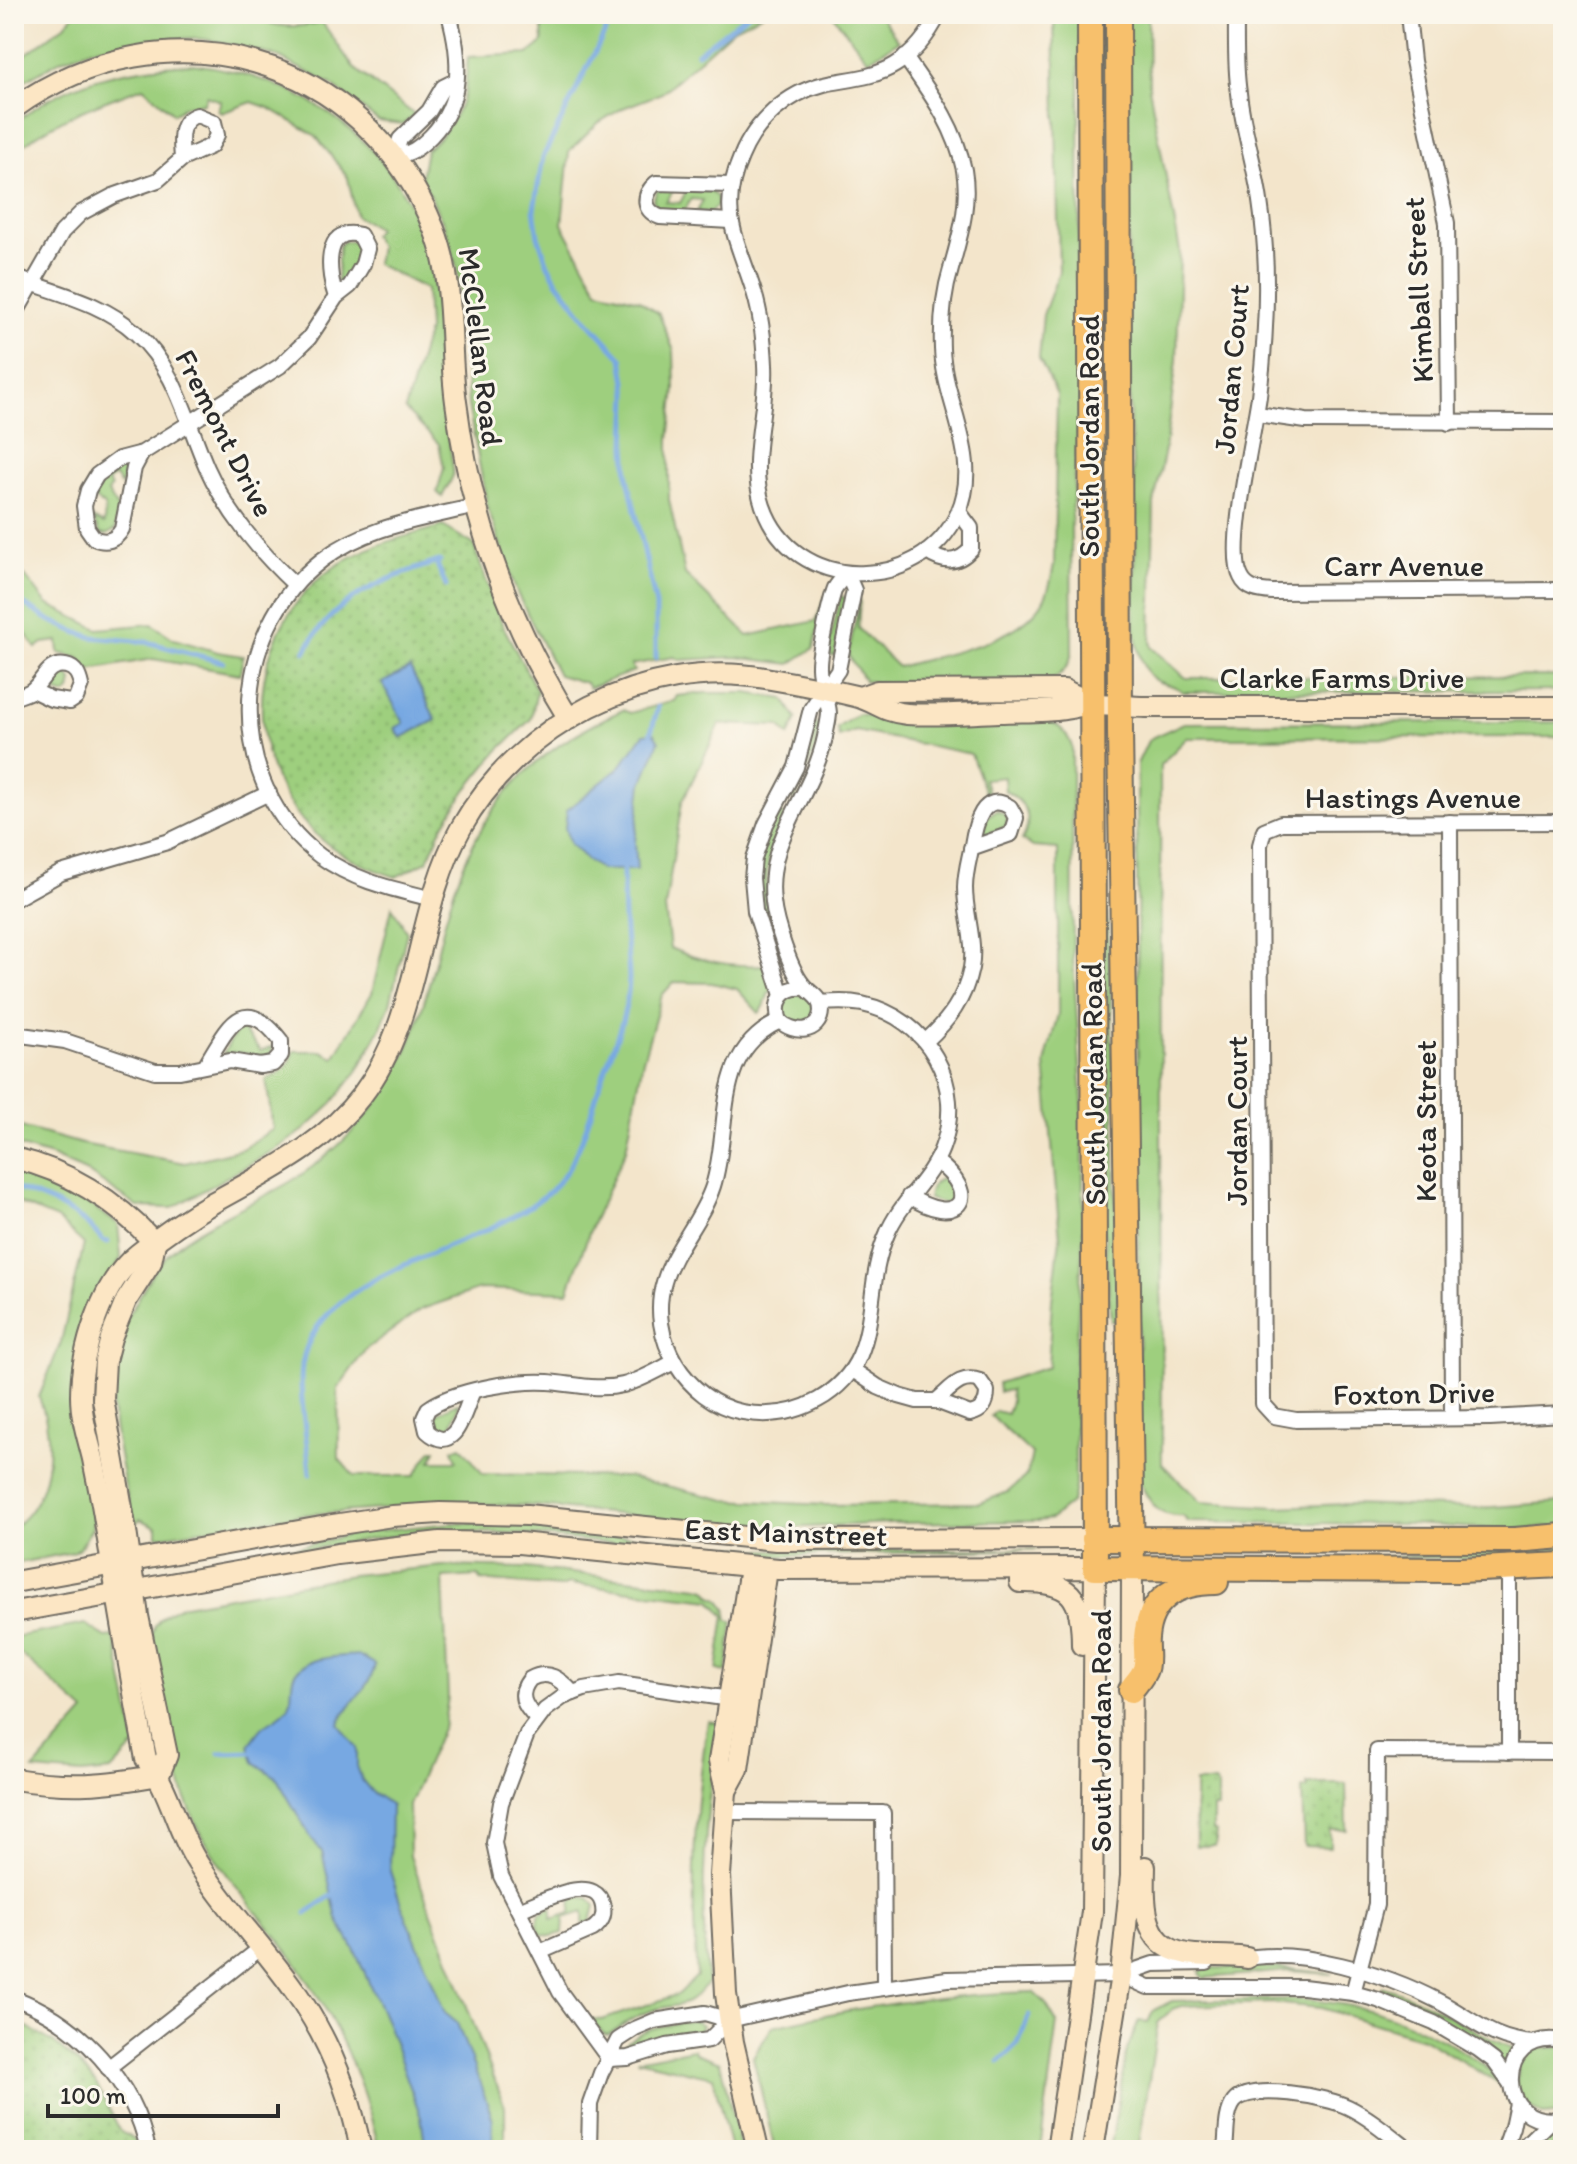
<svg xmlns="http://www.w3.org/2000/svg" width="1577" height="2164" font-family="Itim,sans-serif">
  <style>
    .grass { fill: #9ecf7e; stroke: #647d54; stroke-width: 2 }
    .park { fill: url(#park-dots); stroke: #647d54; stroke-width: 2 }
    .water { fill: #77a8e2; stroke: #516a86; stroke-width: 2 }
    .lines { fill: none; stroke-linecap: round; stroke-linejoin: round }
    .stream { stroke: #77a8e2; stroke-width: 5 }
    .street-casing { stroke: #716c63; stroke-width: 18 }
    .secondary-casing { stroke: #716c63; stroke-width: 24 }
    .primary-casing { stroke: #716c63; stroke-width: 28 }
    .street { stroke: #fff; stroke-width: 14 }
    .secondary { stroke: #fce6c4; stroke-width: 20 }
    .primary { stroke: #f7c06c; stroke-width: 24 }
    .labels { text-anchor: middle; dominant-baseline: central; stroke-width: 6; stroke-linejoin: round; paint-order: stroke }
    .street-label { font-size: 30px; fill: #2b2b2b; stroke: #fbf7ec }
  </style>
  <defs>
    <pattern id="park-dots" width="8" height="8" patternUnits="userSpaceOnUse" patternTransform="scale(2)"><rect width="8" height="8" fill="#9ecf7e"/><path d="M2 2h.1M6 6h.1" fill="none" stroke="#88b26d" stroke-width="1.8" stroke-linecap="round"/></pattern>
  </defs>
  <rect width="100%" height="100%" fill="#fbf7ec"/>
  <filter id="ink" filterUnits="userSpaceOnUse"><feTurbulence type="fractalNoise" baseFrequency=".0125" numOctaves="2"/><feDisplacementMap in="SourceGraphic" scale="16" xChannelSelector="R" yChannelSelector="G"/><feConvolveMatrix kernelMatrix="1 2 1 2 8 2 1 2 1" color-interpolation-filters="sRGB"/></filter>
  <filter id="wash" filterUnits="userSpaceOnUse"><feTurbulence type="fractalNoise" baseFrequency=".006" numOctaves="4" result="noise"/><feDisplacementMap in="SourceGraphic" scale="32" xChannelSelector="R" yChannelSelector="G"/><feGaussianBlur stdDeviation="1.8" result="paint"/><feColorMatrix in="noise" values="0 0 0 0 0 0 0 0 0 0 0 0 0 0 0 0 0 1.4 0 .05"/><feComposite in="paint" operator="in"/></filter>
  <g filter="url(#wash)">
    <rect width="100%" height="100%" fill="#f3e5cb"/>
    <g class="grass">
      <path d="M74,14H255C274,31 300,27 322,22L354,68L415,115L403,124L378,121L331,84L276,56L211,40L191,38L149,41L94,48L61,60L22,82L14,90V63L65,25Z"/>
      <path d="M541,14H763L734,28L662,93L623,108L598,123L569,152L562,224L598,290L639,300L659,314L674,351L675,389L669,440V500L685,574L748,636L816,621L825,596L814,648L790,664L736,657L680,660L674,657L631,665L634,671L589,688L586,683L558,675L517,593L488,509L468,405L462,302L457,268L443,222L421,177L426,150L443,134L459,108L465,92L468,57L528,54L543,42Z"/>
      <path d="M832,14H879L899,41L868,60Z"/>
      <path d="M1054,14H1079L1080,398L1071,529L1072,653C1067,674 1056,679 1036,685H914L865,681L848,655L860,599L858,628L898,667C942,654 1006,645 1036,611C1048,598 1051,581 1054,564L1057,395L1039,358L1043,315L1059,272Z"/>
      <path d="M1099,14H1108V650L1099,391Z"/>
      <path d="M1127,14H1148L1149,87L1180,251L1177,360L1165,449L1154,503L1151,647L1186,678L1563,676V691L1183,692C1173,682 1156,687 1147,672C1127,639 1136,577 1136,539C1135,500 1133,461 1130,421Z"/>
      <path d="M193,64C304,77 403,145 429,259C438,300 437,343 440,386C441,403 455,466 453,475C451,482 445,490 442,497L437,492L444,468L439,444L405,410L428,330L426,289L376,264L379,247L373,235L377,228L356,216L348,178L316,136L269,108L252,102L221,113L218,109L221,101L206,96L204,103L184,106L174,114L143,87C99,103 49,121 14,153V124C64,80 128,67 193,64Z"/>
      <path d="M662,189H674L666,202L680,203L687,190L710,191L717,197V206L710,212H697L703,200L691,199L684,212L657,208L653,200L657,191Z"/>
      <path d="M344,241L355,242C364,255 349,274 340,284L337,281L339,246Z"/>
      <path d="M121,466L125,470L121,485L114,476L108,482L111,487L108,493L118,509L115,530L106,535L100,534L93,519L104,524L105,505L92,498L102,478Z"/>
      <path d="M25,576L47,604L98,629L152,624L174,639L218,652L243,656L240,674L153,659L89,670L79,658L59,653L58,641L43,643L36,648L14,618V581Z"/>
      <path d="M841,596L846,598L835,655L832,656L827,653Z"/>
      <path d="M57,673L68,674L72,681L70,691L65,695L44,688Z"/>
      <path d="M704,693H747L784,699L797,719L789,736L779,726L720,724L682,802L665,908L670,948C697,961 735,967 764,965L773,991L769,992L764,1007L759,1013L737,989L712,983L674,982L662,995L643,1060L626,1150L593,1222L568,1292L480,1289L422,1309L366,1349L338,1388L339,1459L354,1476H414L432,1450H436L431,1461H457L453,1449L461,1446L483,1474L628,1477L727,1500L826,1505L980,1503L1008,1492L1027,1475L1032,1454L991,1416L996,1411L1007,1414L1011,1401L1010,1390L999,1392L998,1383L1048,1367L1052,1300L1060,1239L1045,1063L1058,1014V849L1033,847L1022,840C1034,818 1026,802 1005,791L1004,777L984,779L988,792L985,793L971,754L856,731L839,737L837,728L858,714L881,717L1041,719C1057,722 1067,731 1072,747L1073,958L1083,1114V1237L1075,1362V1487L1072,1502L1051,1519L1038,1521L890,1523L768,1529L537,1506L466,1503L299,1515L169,1535L157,1536V1527L140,1519L136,1523L132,1521C121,1460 99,1390 120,1330C124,1319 133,1309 138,1299C145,1287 151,1273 160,1263C194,1223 250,1207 293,1180C325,1160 354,1133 377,1102C415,1051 428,990 443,929C470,819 519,756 623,710L630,713L674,701L677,696Z"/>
      <path d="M1563,722V737L1187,738L1160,765L1162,1464L1201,1502L1276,1507L1347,1504L1479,1508L1563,1502V1526L1511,1530L1410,1524L1188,1522L1183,1516C1156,1518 1150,1502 1139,1481L1137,764L1148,741L1153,737L1184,723Z"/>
      <path d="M814,723L820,726L816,747L795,800H791L790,796L801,771Z"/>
      <path d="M997,810L1007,816V826L982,836L986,817Z"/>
      <path d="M781,812L785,817C766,846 765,878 768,910L765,912H762C754,881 759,837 781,812Z"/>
      <path d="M1102,843C1114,1002 1115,1162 1118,1321H1111L1103,1210Z"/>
      <path d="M392,907L407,932L390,1004L380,1029L358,1070L330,1106L304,1130L278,1148L172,1208L138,1207L87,1172L51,1156L14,1145V1125L82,1144L185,1163L242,1149L273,1129L266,1079C281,1074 290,1066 294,1051H322L334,1058L372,993Z"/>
      <circle cx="799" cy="1009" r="15"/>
      <path d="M249,1024L252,1025L244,1032L261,1051L273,1046L271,1054L263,1058L242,1053L223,1054L237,1030Z"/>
      <path d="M14,1172L74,1194L118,1224L121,1258L89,1315L86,1472L94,1518L92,1528L80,1548L73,1552L14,1564V1527C53,1498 55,1439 39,1397L61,1342L84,1244L57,1219L14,1201Z"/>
      <path d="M944,1178L954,1188L952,1200L945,1204L929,1199C927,1190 934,1181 944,1178Z"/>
      <path d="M457,1403L459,1405L451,1426L446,1431L437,1430L433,1426L432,1416Z"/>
      <path d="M452,1523L524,1525L756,1550L1039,1549L749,1557L507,1533L446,1532L383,1537L174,1572L272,1553L357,1533Z"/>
      <path d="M1563,1546V1555L1519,1558H1382Z"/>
      <path d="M443,1566L526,1568L699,1587L706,1589L712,1596L718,1598L726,1608L728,1620L733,1621L727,1672L717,1670L725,1616L711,1600L570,1584L560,1587L480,1580L479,1576L443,1578L448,1697L444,1724L409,1805L410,1856L505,2107V2150H379C364,2080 334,2015 292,1957C261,1915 223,1877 199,1829C169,1770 162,1699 152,1634C155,1619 171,1609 185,1605L352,1575Z"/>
      <path d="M85,1624L106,1637L113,1636L116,1643L136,1745L111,1771L82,1774L33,1770L85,1712L21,1654L14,1655V1637Z"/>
      <path d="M708,1721L719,1723C706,1809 698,1894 708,1982C683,2014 681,2000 647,2012C633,2017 621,2026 608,2035L604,2034L590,2019L602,2020L679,1994L697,1976C690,1887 694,1810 708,1721Z"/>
      <path d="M579,1897L589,1898L595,1906L591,1921L583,1925V1912L564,1918L563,1933L551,1936L540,1934L537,1924L540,1913L552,1907V1919L571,1913L572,1899Z"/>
      <path d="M1273,1967L1332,1974L1290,1971L1204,1978L1200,1973L1203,1968Z"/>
      <path d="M1383,1987C1431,2000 1469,2032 1515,2049L1508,2066L1380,1994Z"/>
      <path d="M1033,1992L1046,2004L1057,2023L1040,2150H775L753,2057L773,2026C859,2006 944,1994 1033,1992Z"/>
      <path d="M1290,1999C1358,2002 1408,2017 1465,2053C1479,2062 1493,2070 1501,2085L1423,2038L1321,2008L1273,2003L1181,2006L1172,2009L1158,2023L1138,2150H1110L1127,2050L1139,2021L1148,2022L1154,2010L1172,2001Z"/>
      <path d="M695,2020L702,2025L697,2036L644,2045L627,2052L623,2048C637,2026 672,2024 695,2020Z"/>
      <path d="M1563,2047V2113L1543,2115L1526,2105L1516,2086L1519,2064L1534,2048Z"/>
      <path d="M694,2049L695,2053L720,2062L741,2150H731L713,2077L637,2060Z"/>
      <path d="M1563,2123V2138L1547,2150H1527L1553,2127Z"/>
    </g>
    <g class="park">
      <path d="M443,526L473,544L502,624L537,691L531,719L497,752L466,790L443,826L427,861L396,877C372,869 351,861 330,846C245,784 240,658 312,585C349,549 396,539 443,526Z"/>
      <path d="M1195,1783H1215L1218,1787V1808H1213V1831L1217,1832L1215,1846H1196Z"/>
      <path d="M1307,1784H1346L1347,1830H1330V1847L1304,1846L1302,1789H1307Z"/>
      <path d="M14,2020L53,2042L78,2063L95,2082L121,2132L135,2140L137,2150H14Z"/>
    </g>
    <g class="water">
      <path d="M410,668L436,720L401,738L395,728L404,723L382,683Z"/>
      <path d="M654,733L659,741L642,784L635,842L637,870H602L588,861L570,844L565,828L567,810L619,768L644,734Z"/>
      <path d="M358,1655L375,1664C372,1687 347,1702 339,1724L357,1748V1766L362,1780L371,1791L391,1805L390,1871L400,1901L445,2013L457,2023L484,2094L493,2120L492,2150H426L421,2117L388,2026L354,1949L337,1919L322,1852L310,1836L276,1777L254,1762L249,1745C254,1739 259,1730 264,1726C273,1719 283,1716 289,1706C293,1697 290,1684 294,1675C303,1656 341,1657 358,1655Z"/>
    </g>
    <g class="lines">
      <g class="stream">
        <path d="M614,14L543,157L534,209L538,236L548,265L557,281L586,319L622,358L628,394L626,445L628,478L656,605V658"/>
        <path d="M697,53L748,14"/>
        <path d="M436,562L446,586"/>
        <path d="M14,598L49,620L76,632L92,637L147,642L223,662"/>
        <path d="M305,652C333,597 384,579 440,561"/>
        <path d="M649,739L658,707"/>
        <path d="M14,1188C47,1199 81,1212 103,1241L108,1242"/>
        <path d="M310,1474C308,1445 298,1391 302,1365C317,1265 488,1252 552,1189C582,1159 590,1111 604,1073C615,1042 628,1013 629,979C629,963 626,947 625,931C623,909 623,886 623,864"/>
        <path d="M220,1753L255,1752"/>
        <path d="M307,1913L335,1893"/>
        <path d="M999,2062L1018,2044L1029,2015"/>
      </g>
    </g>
  </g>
  <g filter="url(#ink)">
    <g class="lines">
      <g class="street-casing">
        <g id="street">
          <path d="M449,14C461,57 464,102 431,136C419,148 411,154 395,156L400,139L429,111L443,87L455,81"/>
          <path d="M1236,14C1236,40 1235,67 1239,93C1243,130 1255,165 1260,201C1270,267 1267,331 1259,396C1254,433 1226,550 1241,577C1247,590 1260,591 1272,592L1563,590"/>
          <path d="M1408,14L1413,61L1447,223L1449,423"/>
          <path d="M905,57C930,93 955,125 964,170C970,205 960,235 951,269C943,295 941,322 942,349C944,404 983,458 958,513C920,596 793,593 763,506C747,460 768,412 765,365C764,341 761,315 754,292C738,240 717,212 741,157C755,122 787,93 824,84C848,79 874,78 895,65C915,53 929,34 939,14"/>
          <path d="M730,221L660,217C642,210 643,194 656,183L731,185"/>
          <path d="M14,277C56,293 102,302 136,333C176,369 186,420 207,468C228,514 258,550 295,585"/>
          <path d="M14,316L62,232L81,213L113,196L158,180L182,159L211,146L217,135L214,122L197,115C177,121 181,141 182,159"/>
          <path d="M1257,414L1306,421L1563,422"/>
          <path d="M142,453L134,468L122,529C116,540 106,544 94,538L87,528L84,506L88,490L97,475L119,459L142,453L280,366L309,338L336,297L350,286L363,264L367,249L360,235C322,225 328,275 336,297"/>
          <path d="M927,552C943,563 957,565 971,549V528L959,512"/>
          <path d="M14,698C19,695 27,694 32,690C44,681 47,662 66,666C76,668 79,676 81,685L76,698L70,702L51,699L32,690"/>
          <path d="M1450,822L1452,1418"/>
          <path d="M1563,822L1281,823L1264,830L1260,845L1263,1404L1274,1416L1296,1420L1490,1418L1563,1414"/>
          <path d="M14,899L61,873L167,842L269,793"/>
          <path d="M433,899C393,889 354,881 320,856C224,784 228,632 322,560C366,526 423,519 476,506"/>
          <path d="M805,988C784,986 773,1001 780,1021C793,1034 820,1034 821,1011C821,997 812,995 805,987C791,973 775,922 773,902C765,838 812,798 825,737C826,730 829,720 829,713C828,697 818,681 819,665C819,651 830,601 835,588C838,583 843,578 847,574"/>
          <path d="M782,995L755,911L752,878L754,858L766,824L796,767L811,709L838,670L854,590L847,574"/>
          <path d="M780,1021C711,1053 732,1126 713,1186C702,1220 674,1248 664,1282C647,1337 686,1401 742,1412C769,1417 795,1413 818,1400C887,1361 860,1295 887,1234C900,1202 930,1180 942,1148C966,1085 928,1018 862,1004C848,1001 834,1002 820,1003"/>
          <path d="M14,1034L65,1041L155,1071H180L230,1061L260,1066L273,1064L281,1055V1041C243,991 228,1028 206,1064"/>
          <path d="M926,1041C948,1021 965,999 971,968C976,942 965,915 965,888C965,873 969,860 972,845C975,825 983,790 1010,807L1016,818L1011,834L971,848"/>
          <path d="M909,1196C957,1228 984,1197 936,1161"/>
          <path d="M853,1370L878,1387L899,1396L917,1401H936L970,1414C983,1411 987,1404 987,1391L980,1381C960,1374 951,1389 936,1401"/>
          <path d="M472,1393C464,1412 455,1457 427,1431L424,1418L428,1409C454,1390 516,1380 548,1382C573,1384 598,1391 623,1385C640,1381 658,1370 674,1362"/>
          <path d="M537,1719C524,1706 517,1695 530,1679C548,1669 560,1679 573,1693"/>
          <path d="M1509,1752V1568"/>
          <path d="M723,1812L883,1813L884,1986"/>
          <path d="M519,1910C538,1903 597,1870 603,1907C605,1917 601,1923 593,1929L540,1952"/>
          <path d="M1240,1960C1295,1945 1389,1975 1438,2001C1473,2019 1491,2040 1533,2043"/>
          <path d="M1121,1975L1148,1987H1303L1353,1993L1378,2000L1434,2023L1478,2049L1494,2061L1510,2083"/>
          <path d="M1353,1993L1376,1905L1377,1751L1563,1752"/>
          <path d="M14,1998C80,2022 134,2082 148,2150"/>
          <path d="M1563,2041C1492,2027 1495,2134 1563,2118"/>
          <path d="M609,2059L560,1992L501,1876L494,1843L501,1803L527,1734L545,1710L563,1697L584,1689L619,1683L730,1699"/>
          <path d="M609,2059L628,2058L667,2046L709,2040L729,2020"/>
          <path d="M108,2068L262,1947"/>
          <path d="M589,2150L590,2104L601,2073L618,2040L635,2029L654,2021L705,2013L729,2020L848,1993L947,1979L1121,1975L1153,1964L1207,1963"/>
          <path d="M1225,2150C1227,2135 1225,2114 1234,2102C1249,2082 1328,2097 1348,2107C1369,2117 1390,2135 1409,2150"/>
          <path d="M1504,2150L1512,2127L1517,2103"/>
          <path d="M1520,2150L1551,2120"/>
        </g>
      </g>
      <g class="secondary-casing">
        <g id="secondary">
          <path d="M14,108C166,0 365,54 434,229C456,284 448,345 456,402C470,515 509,622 569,719"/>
          <path d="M860,697L877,691L1064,690L1092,704"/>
          <path d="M14,1158C70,1171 116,1201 155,1243"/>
          <path d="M155,1243L151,1262L126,1301L111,1338L105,1361L103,1399L126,1531L138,1616L167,1755L159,1775"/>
          <path d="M750,1568L719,1761L726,1791L720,1875L726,1994L733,2042L758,2150"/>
          <path d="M14,1582L327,1526L392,1516L440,1513L527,1515L776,1540L1094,1539"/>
          <path d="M1020,1582C1071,1581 1082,1595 1082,1645"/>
          <path d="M14,1612L337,1554L440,1542L519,1543L778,1569L1095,1568L1092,1912L1057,2150"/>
          <path d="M14,1779C71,1788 103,1785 159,1775"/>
          <path d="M726,1791L738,1769L767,1569"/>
          <path d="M1145,1867C1144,1907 1142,1951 1195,1955C1212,1957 1229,1955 1247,1958"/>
          <path d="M361,2150C351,2099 332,2047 303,2003C271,1954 228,1912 197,1862C176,1829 170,1789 146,1759C131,1680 118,1601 105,1522C102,1501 97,1480 93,1459C88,1438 81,1418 81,1396C81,1351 101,1282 138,1254C162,1235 188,1217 214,1202C269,1171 323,1146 362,1095C422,1016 414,912 461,828C519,725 646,657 765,678C795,683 826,689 855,696C875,701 883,712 907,714C937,716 969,713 999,712C1020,711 1043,712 1064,709C1073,708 1082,705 1091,704C1109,703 1128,707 1146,707H1563"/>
          <path d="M1093,2150L1121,1975L1131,1876L1132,1568"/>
        </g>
      </g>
      <g class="primary-casing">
        <g id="primary">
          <path d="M1090,14L1095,1568L1460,1570L1563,1565"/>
          <path d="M1118,14L1120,731L1132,1568"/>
          <path d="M1094,1539L1515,1540L1563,1536"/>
          <path d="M1131,1690C1135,1684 1143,1676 1145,1669C1148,1660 1145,1647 1146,1638C1149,1597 1179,1582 1216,1582"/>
        </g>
      </g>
      <use href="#street" class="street"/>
      <use href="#secondary" class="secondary"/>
      <use href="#primary" class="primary"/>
    </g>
  </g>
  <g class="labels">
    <g class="street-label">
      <text transform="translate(1418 290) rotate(-93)">Kimball Street</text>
      <text transform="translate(481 347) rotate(83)">McClellan Road</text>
      <text transform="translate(1231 369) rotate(-85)">Jordan Court</text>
      <text transform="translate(225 433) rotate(63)">Fremont Drive</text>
      <text transform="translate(1088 436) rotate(-90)">South Jordan Road</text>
      <text x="1404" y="565">Carr Avenue</text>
      <text x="1342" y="677">Clarke Farms Drive</text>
      <text x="1413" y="797">Hastings Avenue</text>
      <text transform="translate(1093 1084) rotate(-91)">South Jordan Road</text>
      <text transform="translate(1236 1121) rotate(-90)">Jordan Court</text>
      <text transform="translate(1425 1121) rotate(-90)">Keota Street</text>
      <text transform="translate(1414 1393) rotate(-1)">Foxton Drive</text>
      <text transform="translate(786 1532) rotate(2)">East Mainstreet</text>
      <text transform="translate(1100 1731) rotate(-90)">South Jordan Road</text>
    </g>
  </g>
  <rect width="1577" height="2164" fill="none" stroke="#fbf7ec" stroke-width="48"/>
  <path d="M48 2104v12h230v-12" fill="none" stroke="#2b2b2b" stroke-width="4"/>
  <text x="60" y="2104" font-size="24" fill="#2b2b2b" stroke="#fbf7ec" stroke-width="6" paint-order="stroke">100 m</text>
</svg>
